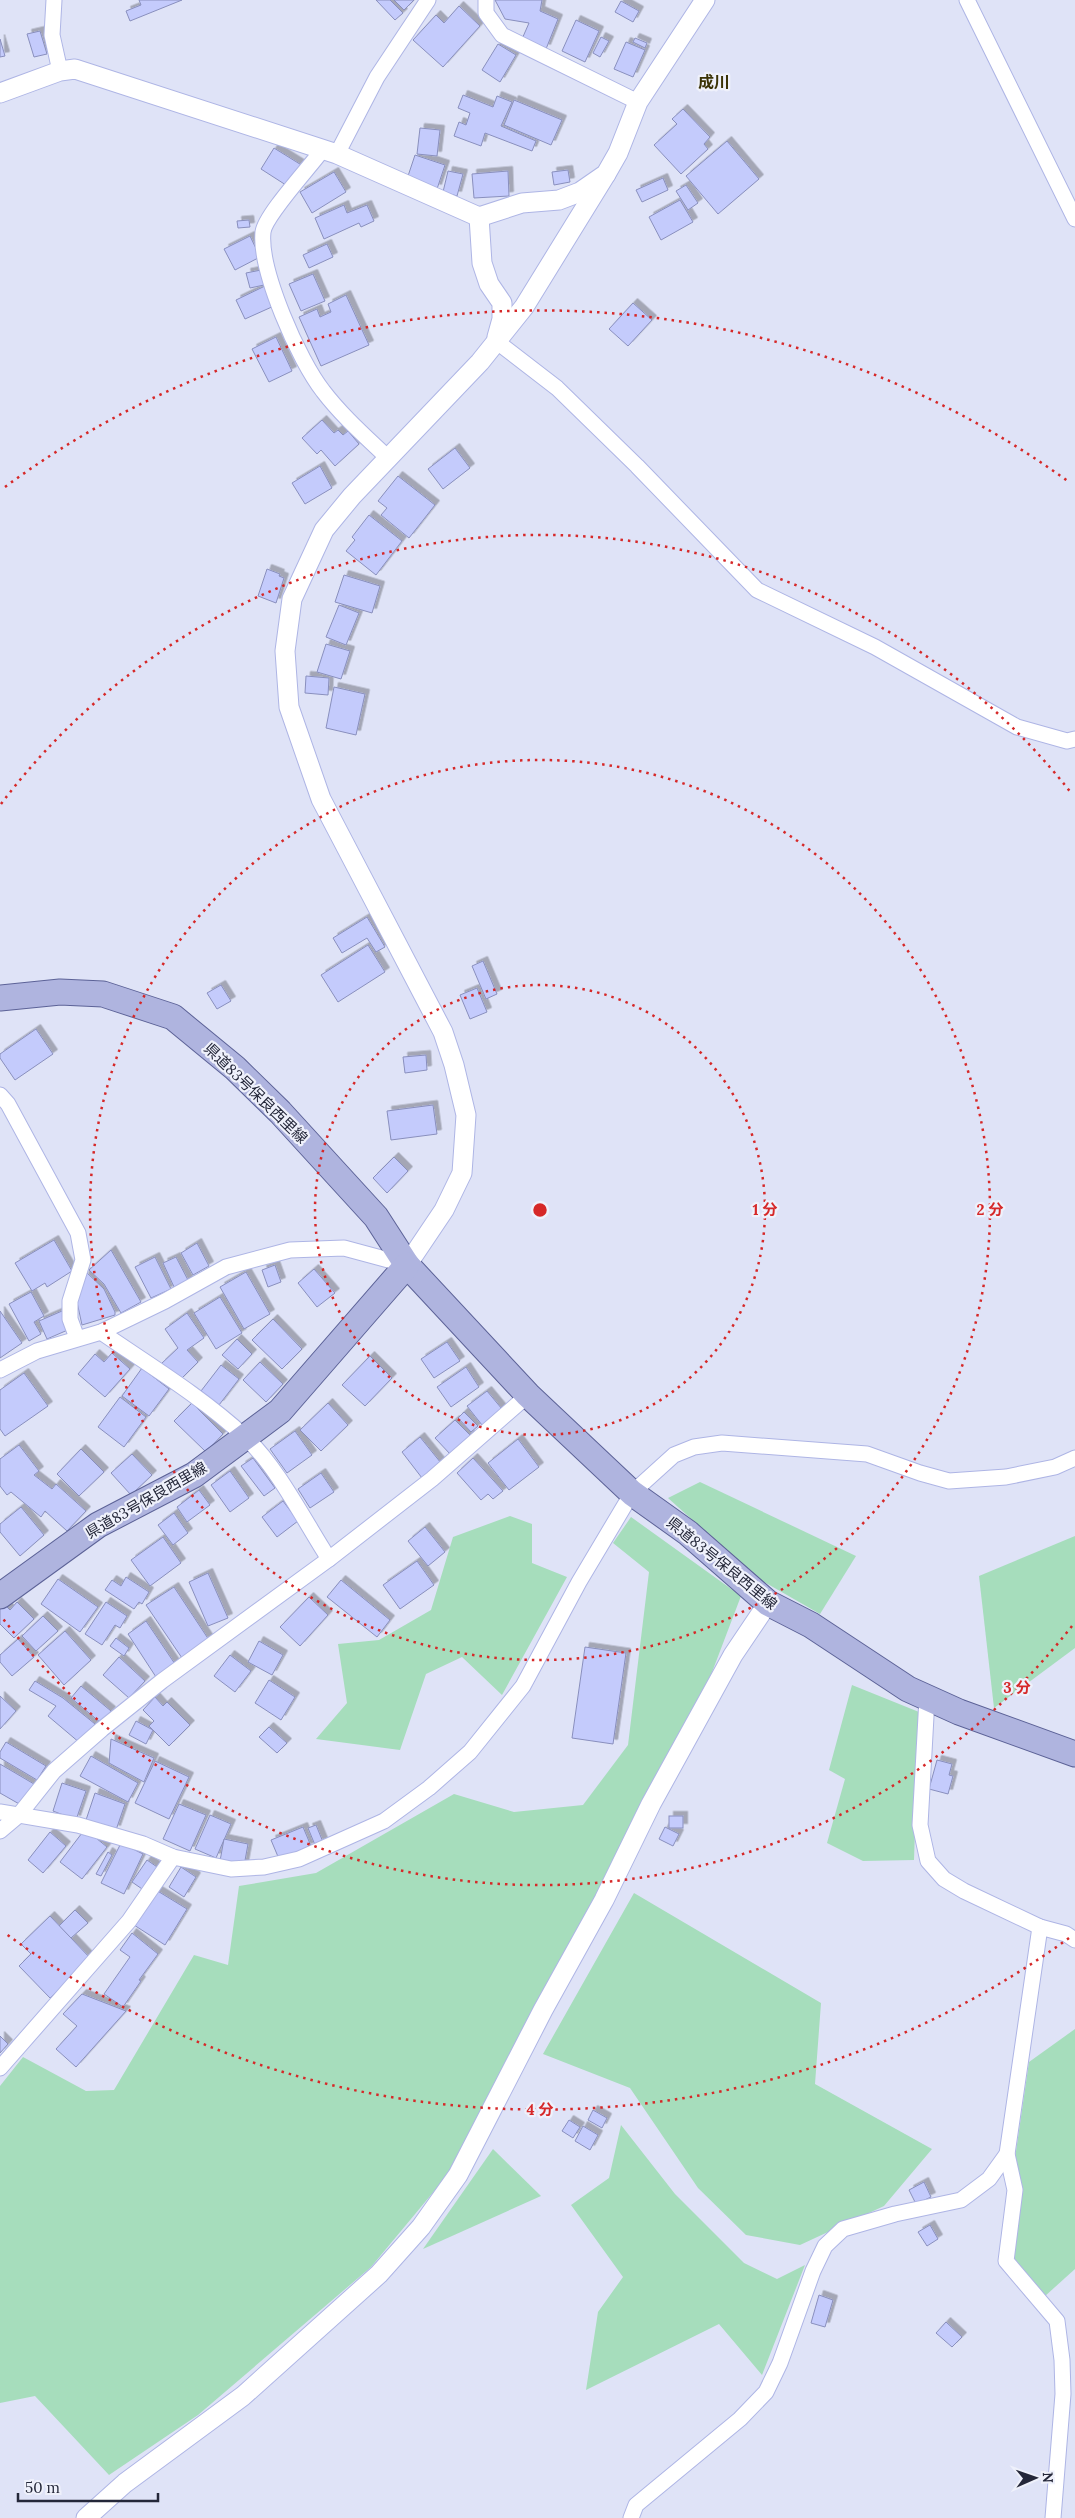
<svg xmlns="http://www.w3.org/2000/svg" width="1075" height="2518" font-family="Lora,'Noto Sans JP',serif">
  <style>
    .green { fill: #a6ddbc }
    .building { fill: #c4cbfc; stroke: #898fbd; filter: url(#shadow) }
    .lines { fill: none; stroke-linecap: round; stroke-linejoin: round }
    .minor-casing { stroke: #aeb5e5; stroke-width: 17 }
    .tertiary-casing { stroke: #aeb5e5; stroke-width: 21 }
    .primary-casing { stroke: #5c6297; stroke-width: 27 }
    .minor { stroke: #fff; stroke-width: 15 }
    .tertiary { stroke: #fff; stroke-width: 19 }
    .primary { stroke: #afb4df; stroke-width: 25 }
    .ring { fill: none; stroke: #d62828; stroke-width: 2.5; stroke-dasharray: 2.5 5 }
    .labels { text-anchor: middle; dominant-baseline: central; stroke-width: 4.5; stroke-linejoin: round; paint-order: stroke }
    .street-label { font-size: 15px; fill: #242739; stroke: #eff1fb }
    .neighbourhood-label { font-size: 16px; font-weight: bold; fill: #3b3307; stroke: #eff1fb }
    .centre { fill: #d62828; stroke: #eff1fb; stroke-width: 2.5 }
    .ring-label { font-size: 15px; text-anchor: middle; font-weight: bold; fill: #d62828; stroke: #eff1fb; stroke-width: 4.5; stroke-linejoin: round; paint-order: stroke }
  </style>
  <defs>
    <filter id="shadow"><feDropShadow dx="4.5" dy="-4.5" stdDeviation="0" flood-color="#0004"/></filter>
  </defs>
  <rect width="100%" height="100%" fill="#dfe3f7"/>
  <g class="green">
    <path d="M700,1482L856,1556L820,1614L757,1578L668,1498Z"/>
    <path d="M510,1516L532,1524V1563L567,1577L502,1695L462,1657L426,1674L400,1750L316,1739L347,1703L338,1644L379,1640L431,1610L453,1537Z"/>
    <path d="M631,1517L741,1596L706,1688L450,2172L371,2267L198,2415L109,2475L35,2396L0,2403V2086L23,2057L86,2091L114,2090L194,1955L228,1965L239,1886L316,1873L454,1794L514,1812L583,1805L628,1745L649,1572L613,1543Z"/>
    <path d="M1075,1536V1648L994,1708L979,1576Z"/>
    <path d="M852,1685L919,1712L914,1860L863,1861L827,1843L845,1779L829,1770Z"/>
    <path d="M634,1893L821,2003L815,2084L932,2149L884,2206L800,2245L746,2235L698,2188L630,2088L543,2054Z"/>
    <path d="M1075,2029V2269L1044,2297L1013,2259L1015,2158L1029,2062Z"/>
    <path d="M621,2125L675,2194L744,2263L777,2279L805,2265L762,2375L719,2324L586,2390L598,2312L623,2277L571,2205L609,2178Z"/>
    <path d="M493,2149L541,2196L423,2249Z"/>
  </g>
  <g class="building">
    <path d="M139,0H182L130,21L126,11L141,5Z"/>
    <path d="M376,0H390L403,13L395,20Z"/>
    <path d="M394,0H414L404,10Z"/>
    <path d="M495,0H542L540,11L558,19L546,49L522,39L529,23L505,19Z"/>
    <path d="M621,1L639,11L633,22L615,12Z"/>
    <path d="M459,6L480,26L443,67L413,40L436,15L444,23Z"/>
    <path d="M576,20L599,31L585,62L562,51Z"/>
    <path d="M40,31L47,54L34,57L27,34Z"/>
    <path d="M601,37L609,41L600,57L593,53Z"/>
    <path d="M635,38L647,43L645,48L633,42Z"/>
    <path d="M0,39L5,56L0,57Z"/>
    <path d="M626,42L645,50L633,77L614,69Z"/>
    <path d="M498,44L516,55L500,82L482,70Z"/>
    <path d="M463,95L493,107L497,96L512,102L501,126L536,141L532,151L485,133L481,146L454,136L459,122L466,125L470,113L458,108Z"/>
    <path d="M514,100L562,120L551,145L504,125Z"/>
    <path d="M683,109L710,137L704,144L708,149L681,174L654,145L677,124L672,119Z"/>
    <path d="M420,128L440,130L437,156L417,154Z"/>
    <path d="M727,141L759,179L718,214L686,176Z"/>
    <path d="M274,148L303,166L289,187L261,169Z"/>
    <path d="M415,155L445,165L437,189L407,179Z"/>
    <path d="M568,170L570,182L554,185L552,172Z"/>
    <path d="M448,171L463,174L457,196L443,192Z"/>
    <path d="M508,171L509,196L474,198L472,174Z"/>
    <path d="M334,172L346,192L312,213L300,192Z"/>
    <path d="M663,178L668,190L642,202L636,190Z"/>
    <path d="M686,185L698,203L688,210L676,191Z"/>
    <path d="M680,200L693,222L661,240L649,217Z"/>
    <path d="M344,205L347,213L367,205L374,221L361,227L359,223L324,239L315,218Z"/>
    <path d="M249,220L250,227L238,228L237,221Z"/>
    <path d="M250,236L260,257L235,270L224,249Z"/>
    <path d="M327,244L333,257L309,268L303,255Z"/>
    <path d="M261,270L264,285L250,288L246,273Z"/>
    <path d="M313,274L325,301L301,311L289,284Z"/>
    <path d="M265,286L274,306L245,319L236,300Z"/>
    <path d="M346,295L369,345L321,366L299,317L317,309L320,317L331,312L328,304Z"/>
    <path d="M633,303L652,320L628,346L609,329Z"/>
    <path d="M276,337L292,371L269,382L252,349Z"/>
    <path d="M322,420L334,433L338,430L343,435L348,431L359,444L335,466L321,450L317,454L302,438Z"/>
    <path d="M455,448L470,468L443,489L428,469Z"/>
    <path d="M320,466L332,488L305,504L292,483Z"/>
    <path d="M398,476L435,505L409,538L381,515L387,508L378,501Z"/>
    <path d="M369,515L402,541L376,575L346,551L355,540L352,537Z"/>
    <path d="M267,569L280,574L279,576L284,578L276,603L258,596Z"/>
    <path d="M344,575L380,586L372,613L335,602Z"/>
    <path d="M339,605L359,613L346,645L326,637Z"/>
    <path d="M326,644L350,651L341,679L317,672Z"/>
    <path d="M306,676L329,678L328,695L305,693Z"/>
    <path d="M334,687L365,694L356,735L326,728Z"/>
    <path d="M367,917L385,947L376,952L367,938L342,953L333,938Z"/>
    <path d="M368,945L385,972L338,1002L321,975Z"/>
    <path d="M483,961L497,994L486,999L472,966Z"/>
    <path d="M221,985L231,1001L217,1009L207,993Z"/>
    <path d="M477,988L487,1012L470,1019L460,995Z"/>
    <path d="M36,1029L53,1054L15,1080L0,1058V1054Z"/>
    <path d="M426,1055L427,1070L405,1073L403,1057Z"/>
    <path d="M433,1105L437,1134L391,1140L387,1111Z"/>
    <path d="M394,1157L408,1171L387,1193L373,1178Z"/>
    <path d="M54,1240L72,1271L47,1287L45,1283L32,1291L15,1263Z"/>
    <path d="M197,1243L209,1266L193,1275L181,1253Z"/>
    <path d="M111,1250L141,1302L121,1313L104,1284L89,1270Z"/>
    <path d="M155,1257L171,1289L151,1298L135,1267Z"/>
    <path d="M176,1257L189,1282L175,1289L163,1263Z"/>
    <path d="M275,1265L281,1282L268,1287L262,1270Z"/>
    <path d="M314,1269L335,1293L317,1307L298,1283Z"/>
    <path d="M86,1272L104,1289L115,1312V1315L82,1325L77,1302Z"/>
    <path d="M246,1272L270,1314L244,1329L220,1287Z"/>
    <path d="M31,1292L44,1316L34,1322L41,1334L29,1341L9,1304Z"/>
    <path d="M220,1297L242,1333L216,1349L194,1313Z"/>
    <path d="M0,1311L22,1343L0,1358Z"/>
    <path d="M62,1311L70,1329L47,1339L39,1321Z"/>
    <path d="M187,1313L204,1338L187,1350L198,1362L179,1381L161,1364L178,1348L165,1329Z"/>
    <path d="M273,1319L302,1349L282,1369L252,1340Z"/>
    <path d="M237,1339L252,1354L238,1369L222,1355Z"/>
    <path d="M447,1342L460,1361L434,1378L421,1359Z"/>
    <path d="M112,1353L130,1369L105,1397L78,1374L95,1354L104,1362Z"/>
    <path d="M370,1356L392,1378L365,1406L342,1385Z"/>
    <path d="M260,1362L283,1384L266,1402L243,1380Z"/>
    <path d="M221,1365L239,1379L219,1405L201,1391Z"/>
    <path d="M466,1367L479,1387L451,1407L437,1387Z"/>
    <path d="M142,1368L169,1389L149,1416L122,1396Z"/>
    <path d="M24,1373L48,1406L5,1436L0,1429V1390Z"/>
    <path d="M487,1391L502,1409L482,1425L467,1406Z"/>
    <path d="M120,1397L146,1417L124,1447L98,1427Z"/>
    <path d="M192,1403L223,1434L206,1452L174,1421Z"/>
    <path d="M328,1403L348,1425L321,1451L300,1430Z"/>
    <path d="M464,1412L478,1426L471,1432L458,1418Z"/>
    <path d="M455,1420L471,1436L451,1455L435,1438Z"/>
    <path d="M295,1431L312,1455L287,1473L270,1449Z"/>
    <path d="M420,1437L441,1463L422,1478L402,1452Z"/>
    <path d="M518,1439L539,1467L509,1490L488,1463Z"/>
    <path d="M19,1445L39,1471L34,1475L52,1489L56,1484L86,1511L67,1531L45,1511L41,1517L11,1492L7,1495L0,1486V1459Z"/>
    <path d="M81,1449L104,1472L79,1496L57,1474Z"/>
    <path d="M132,1454L152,1475L131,1495L111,1473Z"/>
    <path d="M253,1458L275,1488L264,1496L241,1466Z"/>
    <path d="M473,1458L503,1491L493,1499L488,1494L481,1500L457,1473Z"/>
    <path d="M230,1471L249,1498L230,1512L211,1485Z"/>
    <path d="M321,1473L334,1492L310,1508L298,1489Z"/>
    <path d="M199,1490L210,1505L187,1522L177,1507Z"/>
    <path d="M283,1501L298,1521L277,1537L262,1517Z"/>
    <path d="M21,1507L44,1535L20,1556L0,1532V1524Z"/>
    <path d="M174,1513L188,1533L173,1545L158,1525Z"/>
    <path d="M425,1527L445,1552L428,1566L408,1541Z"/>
    <path d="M163,1537L181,1563L150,1586L131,1560Z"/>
    <path d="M417,1561L434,1585L400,1609L383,1585Z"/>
    <path d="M208,1573L228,1618L208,1626L189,1582Z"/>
    <path d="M126,1577L149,1592L142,1604L139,1602L134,1609L105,1590L112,1580L121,1586Z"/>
    <path d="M58,1579L98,1607L80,1632L41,1604Z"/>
    <path d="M341,1580L390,1620L377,1637L327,1597Z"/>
    <path d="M174,1587L209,1640L182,1658L146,1605Z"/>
    <path d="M309,1597L328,1615L300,1646L280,1627Z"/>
    <path d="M17,1602L34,1619L14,1638L0,1624V1606L3,1603L10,1610Z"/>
    <path d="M106,1602L127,1616L120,1628L115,1625L102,1645L85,1634Z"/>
    <path d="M43,1616L58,1631L36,1651L22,1636Z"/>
    <path d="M146,1621L175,1664L156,1677L128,1634Z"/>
    <path d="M65,1631L91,1660L64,1685L38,1655Z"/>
    <path d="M116,1638L129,1648L124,1656L110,1646Z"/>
    <path d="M18,1639L34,1657L12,1676L0,1662V1655Z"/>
    <path d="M259,1641L283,1655L272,1675L248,1662Z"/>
    <path d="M585,1647L626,1653L613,1744L572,1738Z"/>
    <path d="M230,1655L251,1671L235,1692L214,1676Z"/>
    <path d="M119,1657L145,1681L129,1698L103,1675Z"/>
    <path d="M269,1680L295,1697L281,1720L255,1703Z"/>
    <path d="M35,1681L63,1698L95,1724L80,1743L48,1716L56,1706L29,1690Z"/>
    <path d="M81,1686L111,1711L101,1723L71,1698Z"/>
    <path d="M0,1696L16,1711L0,1729Z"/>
    <path d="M155,1697L163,1706L167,1702L190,1725L169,1746L149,1726L154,1721L143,1710Z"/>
    <path d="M136,1721L153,1730L146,1744L129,1735Z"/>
    <path d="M269,1727L287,1743L277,1753L259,1737Z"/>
    <path d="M111,1739L154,1758L144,1782L109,1763Z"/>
    <path d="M6,1742L46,1766L37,1780L0,1758V1752Z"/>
    <path d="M91,1756L138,1783L128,1802L80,1776Z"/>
    <path d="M937,1760L952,1764L949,1775L953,1776L948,1794L929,1789Z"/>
    <path d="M155,1761L189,1777L169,1819L135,1803Z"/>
    <path d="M0,1764L34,1784L21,1805L0,1793Z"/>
    <path d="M62,1783L86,1791L76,1820L53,1811Z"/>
    <path d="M95,1793L125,1804L116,1830L86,1820Z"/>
    <path d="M179,1804L206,1815L190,1851L163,1839Z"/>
    <path d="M210,1815L231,1824L216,1858L195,1849Z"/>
    <rect x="669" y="1816" width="14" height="12"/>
    <path d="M316,1825L323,1842L315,1845L308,1828Z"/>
    <path d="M303,1827L311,1846L279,1859L271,1840Z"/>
    <path d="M665,1827L679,1834L673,1846L659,1839Z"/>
    <path d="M85,1829L107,1847L82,1879L60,1862Z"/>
    <path d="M50,1832L66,1846L43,1873L28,1860Z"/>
    <path d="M224,1839L248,1844L244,1866L220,1861Z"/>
    <path d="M121,1843L143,1854L124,1894L101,1883Z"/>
    <path d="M108,1852L112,1855L101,1876L96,1874Z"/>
    <path d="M147,1860L160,1869L145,1891L132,1882Z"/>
    <path d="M181,1867L196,1877L184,1897L169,1887Z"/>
    <path d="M156,1890L187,1909L165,1945L134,1925Z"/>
    <path d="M75,1910L88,1923L71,1938L59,1926Z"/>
    <path d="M50,1916L91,1959L50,1998L19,1966L31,1954L21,1944Z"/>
    <path d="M132,1933L158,1954L139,1980L141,1981L123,2007L104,1994L130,1957L120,1950Z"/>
    <path d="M82,1994L126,2011L76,2067L56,2049L77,2026L63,2014Z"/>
    <path d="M0,2036L8,2044L0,2053Z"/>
    <path d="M593,2110L607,2118L602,2128L588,2120Z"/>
    <path d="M569,2120L580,2127L573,2138L562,2131Z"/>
    <path d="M583,2126L598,2135L590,2150L575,2141Z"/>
    <path d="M924,2182L931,2197L916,2204L909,2190Z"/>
    <path d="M930,2225L938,2239L927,2246L918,2232Z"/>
    <path d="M819,2295L833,2300L825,2327L811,2323Z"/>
    <path d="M946,2322L962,2337L952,2347L936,2333Z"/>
  </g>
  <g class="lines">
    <g class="minor-casing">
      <g id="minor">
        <path d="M54,0L52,35L60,71"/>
        <path d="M486,0V13L502,35L638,102"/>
        <path d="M967,0L1075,219"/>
        <path d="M323,149C311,166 265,215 263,232C259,270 299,361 323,391C342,416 366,437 389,459"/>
        <path d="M337,154L377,77L428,0"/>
        <path d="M496,341L557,388L637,466L757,590L875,647L1017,727L1067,741L1075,739"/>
        <path d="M0,1095L8,1104L78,1233L83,1260L70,1301V1319L77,1338"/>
        <path d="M101,1332C149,1365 202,1397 245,1437C277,1466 305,1522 329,1559"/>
        <path d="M0,1370L37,1351L101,1332L165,1301L226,1267L290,1250L344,1248L407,1265"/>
        <path d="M927,1698L920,1825L928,1861L944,1879L964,1891L1040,1927L1066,1934L1075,1940"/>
        <path d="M0,1812L78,1825L143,1844L173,1857L231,1869L264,1867L299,1859L384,1821L429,1788L470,1752L523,1686L579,1582L632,1493L674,1455L694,1447L722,1443L867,1454L920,1473L949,1481L1006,1477L1055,1467L1075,1458"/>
        <path d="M0,1831L19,1815L54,1771L102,1729L162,1681L329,1559L432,1479L528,1395"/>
        <path d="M1040,1927L1007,2154L1015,2190L1006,2261L1057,2321L1062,2360L1063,2394L1053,2518"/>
        <path d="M0,2068L129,1921L173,1857"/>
        <path d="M631,2518L636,2505L740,2419L766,2392L780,2363L813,2271L825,2246L843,2229L895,2214L961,2200L989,2179L1007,2154"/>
      </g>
    </g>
    <g class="tertiary-casing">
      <g id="tertiary">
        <path d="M0,93L60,71L75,69L337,154L479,217L522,203L559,200L580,192L606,174L618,153L638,102L705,0"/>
        <path d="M479,217L482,263L489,284L502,303V319L497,337"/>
        <path d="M407,1265L444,1210L462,1173L466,1115L454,1065L443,1032L321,799L289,707L285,651L292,599L324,530L352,496L480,362L524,307L606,174"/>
        <path d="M86,2518L125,2483L243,2396L379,2274L421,2227L458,2175L543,2010L604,1900L651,1804L733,1655L768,1603"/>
      </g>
    </g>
    <g class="primary-casing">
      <g id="primary">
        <path d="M0,998L60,992L103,994L173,1017L235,1068L280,1112L376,1217L407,1265L528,1395L632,1493L688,1533L768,1603L811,1625L908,1689L959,1712L1075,1754"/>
        <path d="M0,1596L98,1525L194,1475L280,1411L407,1265"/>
      </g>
    </g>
    <use href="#minor" class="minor"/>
    <use href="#tertiary" class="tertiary"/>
    <use href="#primary" class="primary"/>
  </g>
  <g class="ring">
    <circle cx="540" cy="1210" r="225"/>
    <circle cx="540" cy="1210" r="450"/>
    <path d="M1072 1626A675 675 0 0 1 1 1616M1 804A675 675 0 0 1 1072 794"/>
    <path d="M1069 1938A900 900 0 0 1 5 1933M5 487A900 900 0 0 1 1069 482"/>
  </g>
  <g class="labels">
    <g class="street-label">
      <text transform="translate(256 1093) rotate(44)">県道83号保良西里線</text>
      <text transform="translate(146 1500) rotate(-30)">県道83号保良西里線</text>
      <text transform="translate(722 1563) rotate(39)">県道83号保良西里線</text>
    </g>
    <g class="neighbourhood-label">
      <text x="714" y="82">成川</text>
    </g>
  </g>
  <circle cx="540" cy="1210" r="8" class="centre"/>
  <g class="ring-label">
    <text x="765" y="1215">1 分</text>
    <text x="990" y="1215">2 分</text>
    <text x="1017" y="1693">3 分</text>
    <text x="540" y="2115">4 分</text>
  </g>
  <g transform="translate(1035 2478) rotate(88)" stroke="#eff1fb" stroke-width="4" paint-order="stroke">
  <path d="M0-4L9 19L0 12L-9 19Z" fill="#242739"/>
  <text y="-8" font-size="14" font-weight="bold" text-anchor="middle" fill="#242739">N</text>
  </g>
  <path d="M18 2493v8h140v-8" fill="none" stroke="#242739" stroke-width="2.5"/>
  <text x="25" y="2493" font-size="15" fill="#242739" stroke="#eff1fb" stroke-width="4" paint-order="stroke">50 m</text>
</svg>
